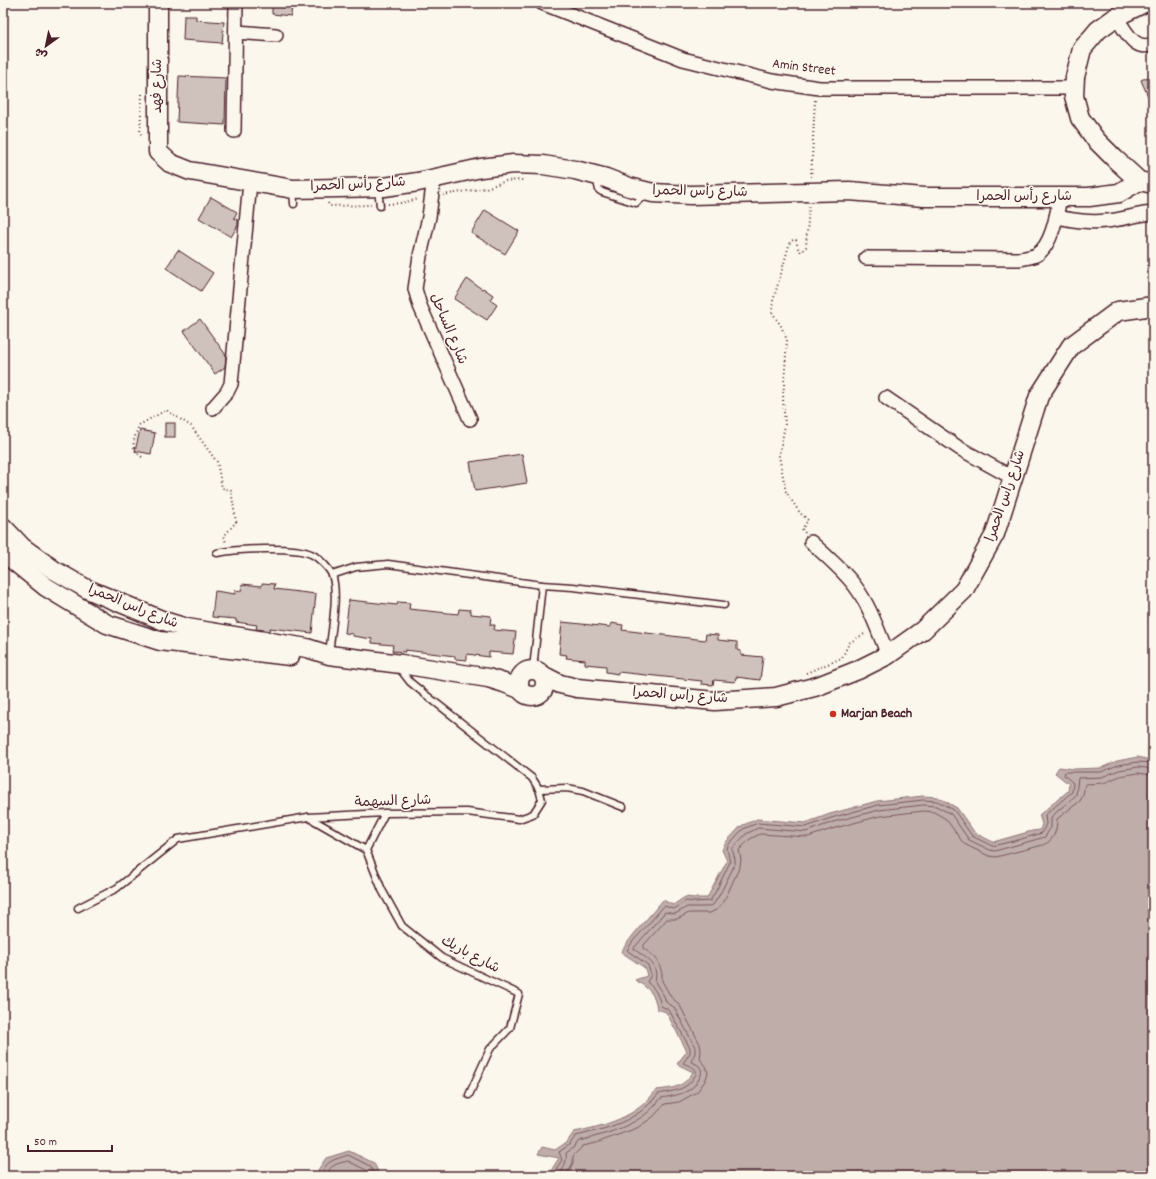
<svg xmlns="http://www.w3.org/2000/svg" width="1156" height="1179" font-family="Dekko,'Playpen Sans Arabic',sans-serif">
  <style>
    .water { fill: #bfadaa; stroke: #907477 }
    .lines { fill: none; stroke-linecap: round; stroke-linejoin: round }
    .shore { stroke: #79585e; stroke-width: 1 }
    .building { fill: #cfc2bc; stroke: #4a1f2b }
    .lane-casing { stroke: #4a1f2b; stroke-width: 9 }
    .street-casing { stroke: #4a1f2b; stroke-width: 16 }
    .secondary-casing { stroke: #4a1f2b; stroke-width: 21 }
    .path { stroke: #4a1f2b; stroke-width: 2; stroke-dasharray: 1 3; stroke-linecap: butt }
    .lane { stroke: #fbf7ec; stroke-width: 6 }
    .street { stroke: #fbf7ec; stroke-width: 13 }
    .secondary { stroke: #fbf7ec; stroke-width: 18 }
    .poi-dot { fill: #c8321e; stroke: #fbf7ec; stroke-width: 1.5 }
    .labels { text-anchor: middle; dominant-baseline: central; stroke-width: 3; stroke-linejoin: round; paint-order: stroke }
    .street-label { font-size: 14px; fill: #4a1f2b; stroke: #fbf7ec }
    .poi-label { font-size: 14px; font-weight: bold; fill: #4a1f2b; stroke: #fbf7ec; text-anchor: start }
  </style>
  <rect width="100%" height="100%" fill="#fbf7ec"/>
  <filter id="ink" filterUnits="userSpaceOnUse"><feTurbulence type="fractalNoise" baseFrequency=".025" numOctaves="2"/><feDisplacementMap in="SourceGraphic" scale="8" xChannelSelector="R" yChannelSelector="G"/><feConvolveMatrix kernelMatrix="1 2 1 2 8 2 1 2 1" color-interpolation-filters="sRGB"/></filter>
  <g filter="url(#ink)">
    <g class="water">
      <path d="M1138,757L1150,760L1153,759V1176H553L552,1169L559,1158L538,1154L542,1147L555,1150L567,1142L574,1132C604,1126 638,1117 656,1090C673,1088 683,1088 693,1072L677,1064L687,1051L666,1012L657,1009C655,993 648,988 635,980L647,976L645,968L621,952C633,933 649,917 663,900L673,905L685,897L695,898H707L727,861L722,850L726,842L741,826L757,819L805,823L830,814L877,801L923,796L938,797L957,808L975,833L993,842L1032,831L1040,830L1042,824L1039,815L1068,791L1069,784L1055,773L1059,767L1074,769L1101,768L1117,761Z"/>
      <path d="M349,1151L374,1163L380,1176H319L318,1170L326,1158Z"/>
    </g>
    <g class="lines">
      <g class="shore">
        <path d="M323,1176C322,1161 337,1159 348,1155L370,1166L375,1176"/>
        <path d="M328,1176C327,1165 339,1163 348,1161L366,1170L370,1176"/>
        <path d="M557,1176L556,1169L562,1160L559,1152L569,1145L576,1136C608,1128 637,1122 658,1094C672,1091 686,1091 694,1077C696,1075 697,1074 696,1071C695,1067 687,1065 683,1063L690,1053V1048L669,1010L661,1006C659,996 655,988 647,982L651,975L648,965L628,951L627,950L633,941L652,920L664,906L674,909L686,901L695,902L710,901L716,891L730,862L727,849L729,844L743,829L758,823L806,827L831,818L878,805L923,800L937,801L954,810L972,836L992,846L1018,840L1042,833L1046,824L1045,815L1072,792L1073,783L1064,775L1065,772H1101L1118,765L1138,762L1153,763"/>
        <path d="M562,1176C561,1167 568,1164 566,1153L573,1148L579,1141C609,1133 642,1125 661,1098C677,1095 692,1094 700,1077C702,1074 702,1069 699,1066C697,1064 693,1063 691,1061L695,1053V1047L674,1007L666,1002L664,996L655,982C659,964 648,959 635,950L634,948L665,912L675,914L687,907H707L713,905L720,894L735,864V859L732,849L746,834L758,828L806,832L833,822L879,810L923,805L936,806L951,814L969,840L990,850L995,851L1045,837L1051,827V817L1076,795L1078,778L1102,777L1119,770L1138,767L1153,769"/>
        <path d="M568,1176V1172L573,1163V1156L583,1146L596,1143L637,1128L653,1117L665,1104L679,1102L697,1092L705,1081L708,1073L706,1066L700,1059L701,1051L700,1044L679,1004L671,997L662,981V973L658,961L655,957L643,948V946L667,919H677L689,913H710L718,909L726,897L740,866L741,860L739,850L750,839L760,834L808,837L835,828L880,816L923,811L934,812L946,819L964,844L989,856L996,857L1043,845C1054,841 1057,830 1057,819L1080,801L1083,795L1085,784L1104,783L1120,776L1138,773L1153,775"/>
      </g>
    </g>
    <g class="building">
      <path d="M272,3H292L291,16L272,14Z"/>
      <path d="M184,16H196V20L224,22L222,43L183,40Z"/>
      <path d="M1153,75V108L1141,80Z"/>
      <path d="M179,76L226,78L225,125L177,122Z"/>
      <path d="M211,197L237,212L234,218L238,220V225L231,237L199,218Z"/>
      <path d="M485,210L519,231L505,254L471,233Z"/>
      <path d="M178,250L213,273L201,291L166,268Z"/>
      <path d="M467,279L482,289L483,288L493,295L490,300L497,305L487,320L454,299Z"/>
      <path d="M200,319L226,355L225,367L215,374L184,331Z"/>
      <rect x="165" y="423" width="10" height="14"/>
      <path d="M140,430L155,433L151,454L135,451Z"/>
      <path d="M522,454L527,483L475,491L470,462Z"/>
      <path d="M262,583L275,584L274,589L316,594L312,633L270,628L269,631L264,630L256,629L257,625L236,622V619L212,617L215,591L235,594V590L241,591L242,584L262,586Z"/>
      <path d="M349,600L397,605L398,602L410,603L409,609L458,614L459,609L471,610V614L491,616L490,625H495L494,630L516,632L513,654L489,652V657L467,654V660L455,659V656L405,650V652L392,651L393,645L372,643V639L353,636V634L345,633Z"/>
      <path d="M562,622L610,627L611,623L623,625L622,630L705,640L706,634L718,635V640L737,642V650L741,651V655L763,657L760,680L736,677L735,682L714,680L713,685L701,684L702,681L618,672V674L606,672V666L585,664V660L566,658L567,655L559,654Z"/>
    </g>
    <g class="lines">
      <g class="lane-casing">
        <g id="lane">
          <path d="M596,177L599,190L602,192L636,203L645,194"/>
          <path d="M378,189L380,206"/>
          <path d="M293,190L294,204"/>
          <path d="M217,553C237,549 294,546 311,554C318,557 329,568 332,575C339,593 331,634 329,654"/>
          <path d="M332,575L356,567L388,564L542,585L573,587L724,605"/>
          <path d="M533,669L542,585"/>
          <path d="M539,789L567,788L583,791L623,807"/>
          <path d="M385,813L366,850L382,890L402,926L442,958L519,994L510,1028L490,1049L469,1095"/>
          <path d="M308,817L366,850"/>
          <path d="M78,908L117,888L178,839L308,817L385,813L467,812L519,819L533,814L542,800L539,789L532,778L421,691L410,682L400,669"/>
        </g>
      </g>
      <g class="street-casing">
        <g id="street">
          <path d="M542,3L683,59L772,81L819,88H1075"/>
          <path d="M1116,17C1126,31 1134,52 1153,44"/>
          <path d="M236,32L276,35"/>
          <path d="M234,131L236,3"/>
          <path d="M434,177L429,217L420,256L415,289L420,306L470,419"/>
          <path d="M1056,217C1073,220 1089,223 1106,221C1122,220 1137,214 1153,213"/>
          <path d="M866,258L1020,259C1025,258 1032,257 1036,255C1052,246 1057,214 1060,197"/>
          <path d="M886,398L959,448L1013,478"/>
          <path d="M213,408L227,392L231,384L250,182"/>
          <path d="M811,542C826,556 842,569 855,586C870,606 878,631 888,655"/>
        </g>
      </g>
      <g class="secondary-casing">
        <g id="secondary">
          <path d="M158,3V152L170,163L190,171L293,189L384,187L418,182L481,168L513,164L543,165L575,170L606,178L629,187L653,193L691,195L849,191L924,197H1089L1119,193L1139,181"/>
          <path d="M1144,3L1116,17L1098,30L1082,49L1075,77L1074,96L1080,118L1096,140L1115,159L1139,181L1153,184"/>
          <path d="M3,527L22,547L54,570L87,589L164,621L187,628L307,648L329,655L401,664L488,678L504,683L520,689"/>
          <path d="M3,549L14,561L46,587L107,624L160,641L290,656"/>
          <circle cx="532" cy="683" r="13"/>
          <path d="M544,676L560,684L577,688L715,701L776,697L818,686L858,670L888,655L923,630L964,590L995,534L1039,396L1071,346L1118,311L1153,306"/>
        </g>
      </g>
      <g class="path">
        <path d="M142,94L140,133L143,136"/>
        <path d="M811,177L815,100"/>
        <path d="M443,195L486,188L506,181L523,180"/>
        <path d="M328,203L330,206L371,205"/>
        <path d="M388,204L401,203L419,199"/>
        <path d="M142,457C128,448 135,438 139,425L166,410L191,426L217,462L222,488L231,490L236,522L224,536L226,543"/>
        <path d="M3,460L6,475L3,491"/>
        <path d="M3,498V506L7,513"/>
        <path d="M805,533L802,529L808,520L800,513L786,492L779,456L785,425L783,399L787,340L781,326L772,312L773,301L790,242L793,240H796L798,248L801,252L806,247L809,206"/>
        <path d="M806,673L842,658L849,643L866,633"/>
      </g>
      <use href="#lane" class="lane"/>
      <use href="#street" class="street"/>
      <use href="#secondary" class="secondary"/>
    </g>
  </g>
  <circle class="poi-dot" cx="833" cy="714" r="4"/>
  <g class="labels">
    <g class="street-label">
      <text transform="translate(804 68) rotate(7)">Amin Street</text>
      <text transform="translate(158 86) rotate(-90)">شارع فهد</text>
      <text transform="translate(358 185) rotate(-3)">شارع رأس الحمرا</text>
      <text transform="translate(700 192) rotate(1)">شارع رأس الحمرا</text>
      <text x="1024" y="197">شارع رأس الحمرا</text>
      <text transform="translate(448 329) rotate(67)">شارع الساحل</text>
      <text transform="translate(1006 496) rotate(-71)">شارع راس الحمرا</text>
      <text transform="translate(133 607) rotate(22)">شارع راس الحمرا</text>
      <text transform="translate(680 696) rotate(4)">شارع راس الحمرا</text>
      <text transform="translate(393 802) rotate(-2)">شارع السهمة</text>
      <text transform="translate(470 955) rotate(28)">شارع باريك</text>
    </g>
    <g class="poi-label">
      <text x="841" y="714">Marjan Beach</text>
    </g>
  </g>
  <rect width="1156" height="1179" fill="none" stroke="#fbf7ec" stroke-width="16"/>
  <rect x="8" y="8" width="1140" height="1163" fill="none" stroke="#4a1f2b" stroke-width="1.5" filter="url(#ink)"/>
  <g transform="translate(46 46) rotate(213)" stroke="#fbf7ec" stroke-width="3" paint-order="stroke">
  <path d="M0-3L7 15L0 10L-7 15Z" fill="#4a1f2b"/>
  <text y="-6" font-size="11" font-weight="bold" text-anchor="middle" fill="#4a1f2b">ش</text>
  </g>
  <path d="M28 1145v6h84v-6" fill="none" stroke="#4a1f2b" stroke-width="2"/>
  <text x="34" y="1145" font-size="12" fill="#4a1f2b" stroke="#fbf7ec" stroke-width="3" paint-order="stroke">50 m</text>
</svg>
